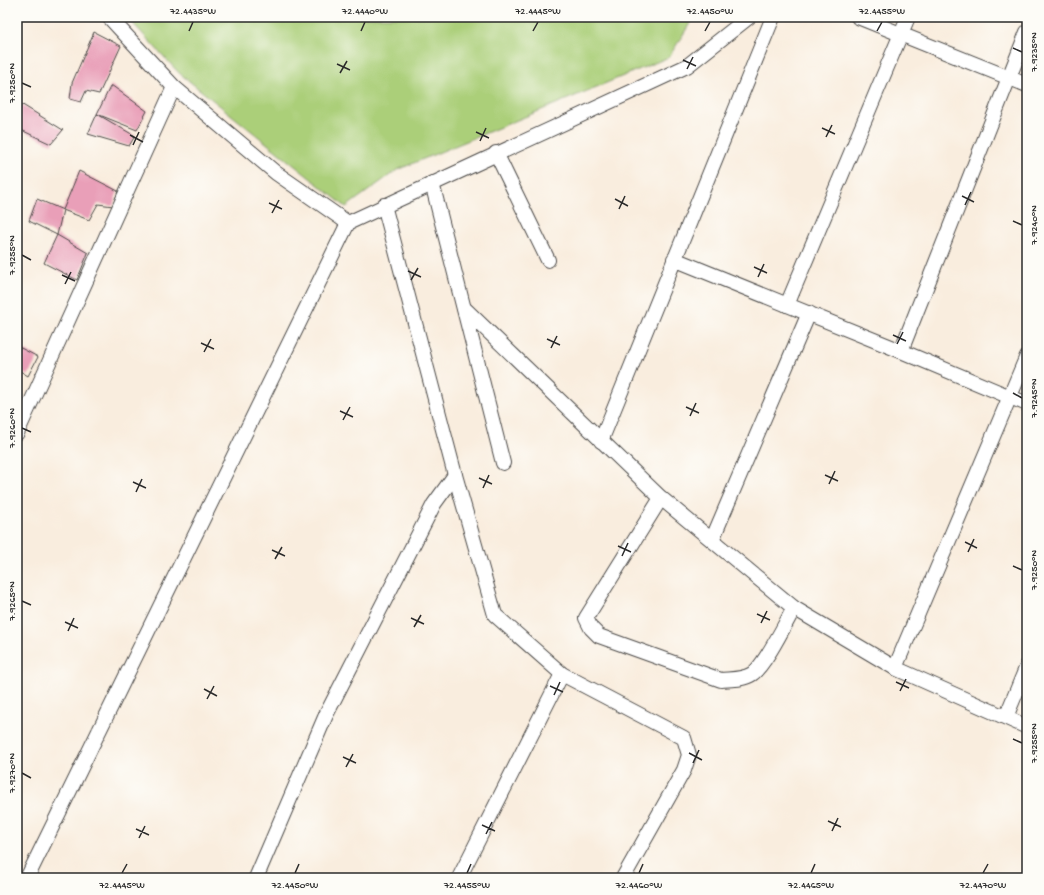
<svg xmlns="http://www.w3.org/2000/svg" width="1044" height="895" font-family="'Gochi Hand',sans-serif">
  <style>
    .green { fill: #abcf79; stroke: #6b7d52 }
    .building { fill: #e99fb8 }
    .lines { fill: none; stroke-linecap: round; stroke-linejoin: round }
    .street-casing { stroke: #4a4846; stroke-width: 16 }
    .street { stroke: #fff; stroke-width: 14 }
    .ticks { fill: none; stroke: #2b2b2b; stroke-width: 1.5 }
    .neatline { fill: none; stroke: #2b2b2b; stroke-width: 1.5 }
    .ticks-label { font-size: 10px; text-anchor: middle; fill: #2b2b2b }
  </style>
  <rect width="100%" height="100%" fill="#fdfcf7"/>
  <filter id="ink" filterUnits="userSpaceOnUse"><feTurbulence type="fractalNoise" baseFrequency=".025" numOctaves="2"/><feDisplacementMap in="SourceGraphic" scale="8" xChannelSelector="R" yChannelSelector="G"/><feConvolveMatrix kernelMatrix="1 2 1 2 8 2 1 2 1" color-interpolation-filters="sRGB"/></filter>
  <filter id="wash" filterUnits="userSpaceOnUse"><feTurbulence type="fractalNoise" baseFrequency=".012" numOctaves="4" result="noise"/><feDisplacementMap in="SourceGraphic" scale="16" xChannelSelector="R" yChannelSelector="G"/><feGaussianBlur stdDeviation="0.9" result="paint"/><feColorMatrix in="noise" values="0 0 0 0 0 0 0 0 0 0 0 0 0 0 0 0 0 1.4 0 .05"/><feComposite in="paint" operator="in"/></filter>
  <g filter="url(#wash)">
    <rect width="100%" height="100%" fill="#f9edde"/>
    <path class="green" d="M127,17H694L669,57L397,170L346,207L179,73Z"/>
    <g id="blocks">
      <g class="building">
        <path d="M94,32L121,46L99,94L86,91L81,102L70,99L72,83Z"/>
        <path d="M111,85L147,111L137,130L97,114Z"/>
        <path d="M21,104L63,130L51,144L17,128Z"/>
        <path d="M97,114L135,136L129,146L88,134Z"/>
        <path d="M79,171L118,191L113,206L98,204L89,220L63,210Z"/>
        <path d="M37,199L63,210L57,235L29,221Z"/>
        <path d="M57,235L88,253L77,280L44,263Z"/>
        <path d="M17,346L38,357L28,376L17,369Z"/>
      </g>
    </g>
  </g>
  <g filter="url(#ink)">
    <use href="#blocks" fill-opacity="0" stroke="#4a4846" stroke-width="1"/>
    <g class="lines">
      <g class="street-casing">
        <g id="street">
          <path d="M109,17L174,87L276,173L348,223"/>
          <path d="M858,17L1027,85"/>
          <path d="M496,153L548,260"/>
          <path d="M432,183L503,463"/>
          <path d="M384,205L455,475L495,615L562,674L684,738L689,755L684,770L623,878"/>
          <path d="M674,259L901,351L1027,404"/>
          <path d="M787,305L908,17"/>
          <path d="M464,308L661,498L794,608L895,668L1027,727"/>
          <path d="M901,351L1027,32"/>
          <path d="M17,433L174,87"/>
          <path d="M601,441L773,17"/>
          <path d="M661,498L586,618L591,628L599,636L721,680C730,679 743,680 752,674C765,665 785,624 794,608"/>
          <path d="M712,540L809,313"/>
          <path d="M895,668L1027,356"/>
          <path d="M1006,717L1027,666"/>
          <path d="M27,878L348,223L687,66L749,17"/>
          <path d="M256,878L326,715L434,504L455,475"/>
          <path d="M459,878L562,674"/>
        </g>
      </g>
      <use href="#street" class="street"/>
    </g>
  </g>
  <path class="ticks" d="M189,31L193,22M361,31L365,22M533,31L538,22M705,31L710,22M877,31L882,22M1013,48L1022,52M683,60L696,66M337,64L350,70M687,69L693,57M340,73L347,61M22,83L31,87M822,128L835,134M476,132L489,138M130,135L143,142M826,137L832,125M480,141L486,128M133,145L139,132M962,196L974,202M615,199L628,206M269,203L282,209M965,205L971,192M619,209L625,196M272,213L279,200M1013,221L1022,225M22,255L31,260M754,267L767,273M408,271L421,277M62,275L75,281M758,277L764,264M411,280L418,268M65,284L71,272M893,335L906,341M547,339L560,345M201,343L214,349M897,344L903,332M551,348L557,336M204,352L211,339M1013,393L1022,398M686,407L699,413M340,411L353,417M690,416L696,403M343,420L350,407M22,428L31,432M825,475L838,481M479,478L492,484M133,482L146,488M829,484L835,471M483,488L489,475M136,492L142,479M965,542L977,548M618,546L631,552M272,550L285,556M968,552L974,539M622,556L628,543M275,559L282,547M1013,566L1022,570M22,601L31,605M757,614L770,620M411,618L424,624M65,622L78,628M761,623L767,611M414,627L421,615M68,631L74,618M896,682L909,688M550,686L563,692M204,689L217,696M900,691L906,679M554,695L560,682M207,699L214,686M1013,739L1022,743M689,753L702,760M343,757L356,763M693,763L699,750M346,767L353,754M22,773L31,778M828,821L841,827M482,825L495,831M136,829L149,835M832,831L838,818M486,834L492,822M139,838L145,826M122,873L127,864M295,873L299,864M467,873L471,864M639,873L643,864M811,873L815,864M983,873L988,864"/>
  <rect width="1044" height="895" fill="none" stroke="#fdfcf7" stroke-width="44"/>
  <rect x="22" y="22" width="1000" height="851" class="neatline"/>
  <g class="ticks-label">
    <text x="193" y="14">72.4435°W</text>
    <text x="365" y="14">72.4440°W</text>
    <text x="538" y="14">72.4445°W</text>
    <text x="710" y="14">72.4450°W</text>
    <text x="882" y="14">72.4455°W</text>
    <text transform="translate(1033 52) rotate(-90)" y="4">7.9235°N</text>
    <text transform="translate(11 83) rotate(-90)" y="4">7.9250°N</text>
    <text transform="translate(1033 225) rotate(-90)" y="4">7.9240°N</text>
    <text transform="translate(11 255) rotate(-90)" y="4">7.9255°N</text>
    <text transform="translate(1033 398) rotate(-90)" y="4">7.9245°N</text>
    <text transform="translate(11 428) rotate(-90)" y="4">7.9260°N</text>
    <text transform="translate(1033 570) rotate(-90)" y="4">7.9250°N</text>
    <text transform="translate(11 601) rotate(-90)" y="4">7.9265°N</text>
    <text transform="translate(1033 743) rotate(-90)" y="4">7.9255°N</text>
    <text transform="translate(11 773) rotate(-90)" y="4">7.9270°N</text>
    <text x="122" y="888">72.4445°W</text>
    <text x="295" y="888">72.4450°W</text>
    <text x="467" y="888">72.4455°W</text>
    <text x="639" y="888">72.4460°W</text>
    <text x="811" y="888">72.4465°W</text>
    <text x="983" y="888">72.4470°W</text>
  </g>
</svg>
